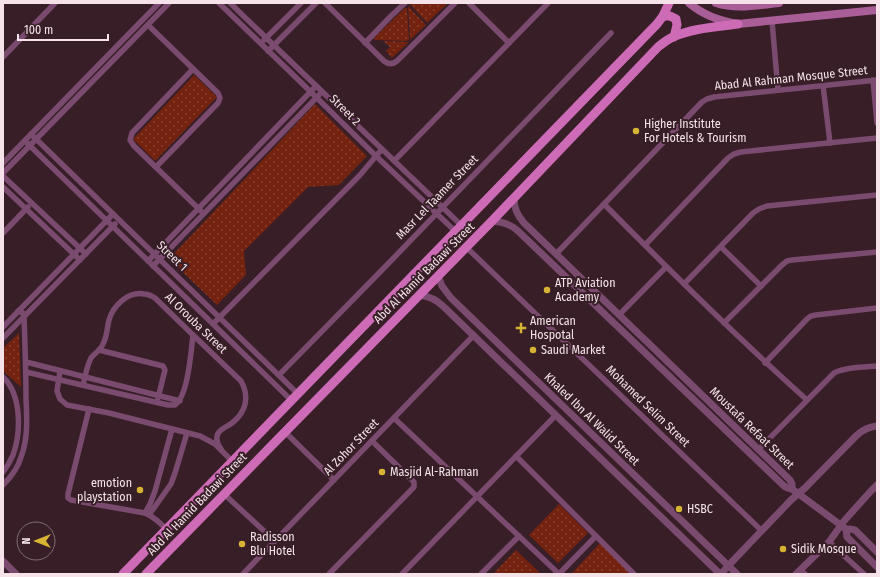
<svg xmlns="http://www.w3.org/2000/svg" width="880" height="577" font-family="'Fira Sans Condensed',sans-serif">
  <style>
    .green { fill: url(#green-dots) }
    .lines { fill: none; stroke-linecap: round; stroke-linejoin: round }
    .minor { stroke: #7b4b6f; stroke-width: 5.5 }
    .tertiary { stroke: #7b4b6f; stroke-width: 7 }
    .secondary { stroke: #aa5e97; stroke-width: 8 }
    .primary { stroke: #ce6bb6; stroke-width: 9 }
    .poi-dot { fill: #d8b434; stroke: #371e27; stroke-width: 1.5 }
    .labels { text-anchor: middle; dominant-baseline: central; stroke-width: 4; stroke-linejoin: round; paint-order: stroke }
    .street-label { font-size: 12px; fill: #f5e3e9; stroke: #371e27 }
    .poi-label { font-size: 12px; fill: #f5e3e9; stroke: #371e27; text-anchor: start }
  </style>
  <defs>
    <pattern id="green-dots" width="8" height="8" patternUnits="userSpaceOnUse"><rect width="8" height="8" fill="#72220f"/><path d="M2 2h.1M6 6h.1" fill="none" stroke="#874232" stroke-width="1.8" stroke-linecap="round"/></pattern>
  </defs>
  <rect width="100%" height="100%" fill="#371e27"/>
  <g class="green">
    <path d="M424,3H448L427,23L410,4Z"/>
    <path d="M408,6L426,25L410,40Z"/>
    <path d="M405,8H407L409,40L406,41L375,40L374,38Z"/>
    <path d="M383,41L409,42L392,58L386,51L390,47Z"/>
    <path d="M194,75L217,97L155,161L133,139Z"/>
    <path d="M315,104L367,156L339,185L308,187L244,251L246,275L217,305L169,259Z"/>
    <path d="M19,333L21,387L3,371V348Z"/>
    <path d="M559,504L588,533L558,563L529,535Z"/>
    <path d="M600,543L632,574H571Z"/>
    <path d="M516,550L541,574H493Z"/>
  </g>
  <g class="lines">
    <g class="minor">
      <path d="M219,3L317,98L376,156L455,231"/>
      <path d="M230,3L461,225"/>
      <path d="M325,3L384,61C389,65 394,64 398,60L455,3"/>
      <path d="M469,3L509,43"/>
      <path d="M772,21L778,90"/>
      <path d="M148,25L218,93L220,98L218,103L156,167"/>
      <path d="M264,40L301,3"/>
      <path d="M365,43L391,16L405,3"/>
      <path d="M268,51L316,3"/>
      <path d="M3,57L55,3"/>
      <path d="M193,69L132,133L130,140L134,146L201,211"/>
      <path d="M873,80L877,123"/>
      <path d="M823,85L830,143"/>
      <path d="M31,134L298,394"/>
      <path d="M25,141L291,400"/>
      <path d="M394,161L548,3"/>
      <path d="M3,163L159,3"/>
      <path d="M3,173L169,3"/>
      <path d="M3,176L86,254"/>
      <path d="M3,187L80,260"/>
      <path d="M604,204C670,271 737,337 807,400"/>
      <path d="M3,233L28,207"/>
      <path d="M645,245L728,158L734,154L741,152L877,138"/>
      <path d="M466,247L762,531"/>
      <path d="M721,247L761,286"/>
      <path d="M556,254L702,102L707,99L714,97L877,80"/>
      <path d="M148,261L316,86"/>
      <path d="M153,266L319,95"/>
      <path d="M684,284L753,213L759,209L767,206L877,195"/>
      <path d="M619,315L666,267"/>
      <path d="M724,323L782,265L787,261L792,260L877,252"/>
      <path d="M213,324L360,175L382,149"/>
      <path d="M3,327L113,214"/>
      <path d="M3,338L115,224"/>
      <path d="M99,350L163,366L165,370L158,398"/>
      <path d="M26,362L180,401"/>
      <path d="M765,363L807,319L811,316L816,315L877,308"/>
      <path d="M60,371L57,391L60,399L67,405L109,413L200,436L215,444L232,461"/>
      <path d="M26,372L168,405H175C188,396 191,352 193,335"/>
      <path d="M279,375L382,270L611,33"/>
      <path d="M3,377C22,395 21,433 13,455C10,462 7,467 3,472"/>
      <path d="M83,385C85,377 87,365 91,358C95,353 101,350 103,344C107,337 107,328 109,320C113,306 128,291 144,294C148,294 152,296 155,298L193,335L241,381C250,397 246,412 232,423C228,426 222,428 219,432C215,437 217,444 221,449"/>
      <path d="M89,409L68,494V498L71,500L145,513C154,517 159,522 166,529"/>
      <path d="M394,418L559,574"/>
      <path d="M285,432L334,480"/>
      <path d="M758,450L834,373C845,367 864,367 877,366"/>
      <path d="M516,456L634,574"/>
      <path d="M3,485C11,477 18,468 21,457C28,439 27,419 26,399C26,372 25,344 24,317L23,313L18,311"/>
      <path d="M224,494L275,541"/>
      <path d="M145,513L150,504L155,491L172,429"/>
      <path d="M149,515L171,484L175,473L187,433"/>
      <path d="M829,542L864,574"/>
      <path d="M800,570L805,574"/>
      <path d="M243,574L474,335"/>
      <path d="M329,574L414,487V482L372,441"/>
      <path d="M402,574L556,415"/>
      <path d="M481,574L519,536"/>
      <path d="M559,574L596,536"/>
    </g>
    <g class="tertiary">
      <path d="M514,199C514,208 517,215 524,223L790,480L792,484V489"/>
      <path d="M492,221C503,222 510,224 518,231L784,486L788,488L792,489L846,529"/>
      <path d="M438,276L442,286L451,298L737,574"/>
      <path d="M419,295C429,296 437,300 444,307L720,574"/>
      <path d="M846,529L847,537L877,567"/>
      <path d="M846,529H850L855,530L877,552"/>
      <path d="M3,561L16,574"/>
      <path d="M721,574L728,566L791,500L805,488L856,436C862,430 869,427 877,426"/>
      <path d="M796,574L829,542L844,521L870,492L877,485"/>
    </g>
    <g class="secondary">
      <path d="M689,3C703,15 719,21 738,24L877,10"/>
      <path d="M716,3C737,10 758,5 779,3"/>
    </g>
    <g class="primary">
      <path d="M663,16H670L676,19L677,25L674,37"/>
      <path d="M123,574L657,24L663,16L669,3"/>
      <path d="M146,574L285,432L492,221L658,47C663,43 668,39 673,37C693,28 717,27 738,24"/>
    </g>
  </g>
  <g class="poi-dot">
    <circle cx="636" cy="131" r="4"/>
    <circle cx="547" cy="290" r="4"/>
    <path d="M519 322h4v4h4v4h-4v4h-4v-4h-4v-4h4z"/>
    <circle cx="533" cy="350" r="4"/>
    <circle cx="382" cy="472" r="4"/>
    <circle cx="140" cy="490" r="4"/>
    <circle cx="679" cy="509" r="4"/>
    <circle cx="242" cy="544" r="4"/>
    <circle cx="783" cy="549" r="4"/>
  </g>
  <g class="labels">
    <g class="street-label">
      <text transform="translate(791 78) rotate(-6)">Abad Al Rahman Mosque Street</text>
      <text transform="translate(345 110) rotate(45)">Street 2</text>
      <text transform="translate(437 197) rotate(-46)">Masr Lel Taamer Street</text>
      <text transform="translate(172 256) rotate(44)">Street 1</text>
      <text transform="translate(424 273) rotate(-45)">Abd Al Hamid Badawi Street</text>
      <text transform="translate(196 323) rotate(44)">Al Orouba Street</text>
      <text transform="translate(648 406) rotate(44)">Mohamed Selim Street</text>
      <text transform="translate(592 419) rotate(44)">Khaled Ibn Al Walid Street</text>
      <text transform="translate(752 428) rotate(44)">Moustafa Refaat Street</text>
      <text transform="translate(351 447) rotate(-46)">Al Zohor Street</text>
      <text transform="translate(197 504) rotate(-46)">Abd Al Hamid Badawi Street</text>
    </g>
    <g class="poi-label">
      <text x="644" y="124">Higher Institute<tspan x="644" dy="14">For Hotels &amp; Tourism</tspan></text>
      <text x="555" y="283">ATP Aviation<tspan x="555" dy="14">Academy</tspan></text>
      <text x="530" y="321">American<tspan x="530" dy="14">Hospotal</tspan></text>
      <text x="541" y="350">Saudi Market</text>
      <text x="390" y="472">Masjid Al-Rahman</text>
      <text x="132" y="483" text-anchor="end">emotion<tspan x="132" dy="14">playstation</tspan></text>
      <text x="687" y="509">HSBC</text>
      <text x="250" y="537">Radisson<tspan x="250" dy="14">Blu Hotel</tspan></text>
      <text x="791" y="549">Sidik Mosque</text>
    </g>
  </g>
  <rect width="880" height="577" fill="none" stroke="#f5e3e9" stroke-width="8"/>
  <g transform="translate(36 541) rotate(270)"><circle r="19" fill="#371e27" stroke="#836d75"/>
  <path d="M0-3L7 15L0 10L-7 15Z" fill="#d8b434"/>
  <text y="-6" font-size="11" font-weight="bold" text-anchor="middle" fill="#f5e3e9">N</text>
  </g>
  <path d="M18 34v6h90v-6" fill="none" stroke="#f5e3e9" stroke-width="2"/>
  <text x="24" y="34" font-size="12" fill="#f5e3e9" stroke="#371e27" stroke-width="3" paint-order="stroke">100 m</text>
</svg>
